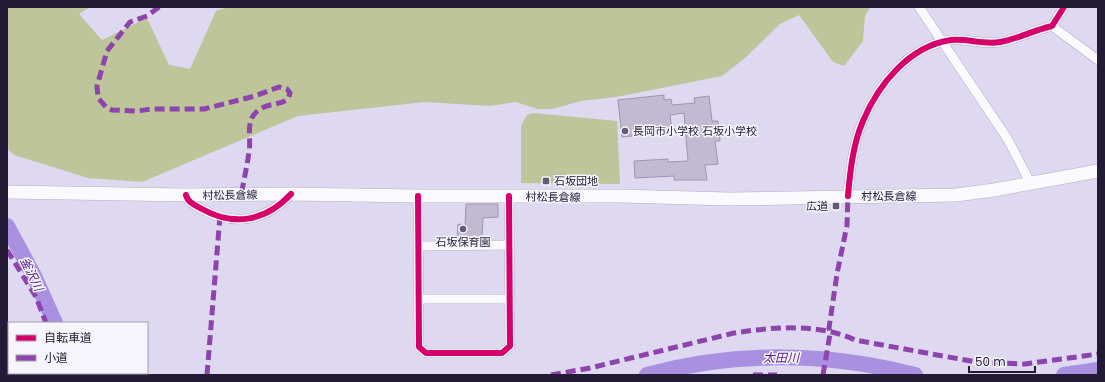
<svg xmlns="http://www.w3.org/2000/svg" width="1105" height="382" font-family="Poppins,'Noto Sans JP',sans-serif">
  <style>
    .green { fill: #bfc59a }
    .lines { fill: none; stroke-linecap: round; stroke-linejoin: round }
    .river { stroke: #aa90e1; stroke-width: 16 }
    .building { fill: #c1bad2; stroke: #9d97ae }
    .minor-casing { stroke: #b3abc4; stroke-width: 10 }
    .secondary-casing { stroke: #b3abc4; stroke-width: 14 }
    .minor { stroke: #faf9fd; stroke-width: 9 }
    .secondary { stroke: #faf9fd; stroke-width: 13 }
    .quiet { stroke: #8e44ad; stroke-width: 5; stroke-dasharray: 10 5; stroke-linecap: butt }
    .cycleway-casing { stroke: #f6f5fc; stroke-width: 8 }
    .cycleway { stroke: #d6006c; stroke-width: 6 }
    .poi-dot { fill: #645c77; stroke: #f6f5fc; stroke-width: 1.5 }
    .labels { text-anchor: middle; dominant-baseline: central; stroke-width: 3; stroke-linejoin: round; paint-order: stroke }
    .poi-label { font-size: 11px; fill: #231a36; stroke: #f6f5fc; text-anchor: start }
    .street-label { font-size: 11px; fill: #231a36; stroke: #f6f5fc }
    .water-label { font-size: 12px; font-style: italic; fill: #501494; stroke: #f6f5fc }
  </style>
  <rect width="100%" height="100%" fill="#ded8f0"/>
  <g class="green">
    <path d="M7,7H90L79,14L102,40L147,18L169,65L190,69L216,11L228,7H870L865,16L863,41L844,66L833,62L799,15L780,24L744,59L722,76L616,97L581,101L552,109H537L516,102L490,106L425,102L298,116L142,182L88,178L14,155L7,148Z"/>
    <path d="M533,113L617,121L620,184L521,183V126L527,115Z"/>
  </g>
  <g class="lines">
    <g class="river">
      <path d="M7,226L34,276L55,323"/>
      <path d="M75,373L76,375"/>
      <path d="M647,375C735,351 827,352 915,375"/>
      <path d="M1064,375L1098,370"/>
    </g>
  </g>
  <g class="building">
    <path d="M664,95V100L671,99L672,105L695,103L694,98L709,96L712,121H718L720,141H715L718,164L705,165L707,180H674V176L635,178L634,161L668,159V162L688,161L684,113L670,115L672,132L622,137L618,100Z"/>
    <path d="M466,204H498V217L483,218L482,237L457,238L458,224L465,225Z"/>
  </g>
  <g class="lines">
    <g class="minor-casing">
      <g id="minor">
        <path d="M919,7L1007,138L1031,184"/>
        <path d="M1052,26L1098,60"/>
        <path d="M186,195C188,203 195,205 202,209C234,227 266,221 291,194"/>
        <path d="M418,196L419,347L426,353H502L510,346L509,196"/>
        <path d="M848,196C850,172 853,144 863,121C878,85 909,46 951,40C967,38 983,45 1000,42C1018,39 1034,30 1052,26L1064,7"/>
        <path d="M419,246L510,245"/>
        <path d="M419,299H510"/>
      </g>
    </g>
    <g class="secondary-casing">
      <path id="secondary" d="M7,192L186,195L291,194L418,196H621L729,199L900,196L956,195L994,190L1098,171"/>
    </g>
    <use href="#minor" class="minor"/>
    <use href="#secondary" class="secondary"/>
    <g class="quiet">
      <path d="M159,7L147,16L130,22L107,51L97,86L98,98L106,107L112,110L137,111L152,109H204L255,96L279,87L287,89L290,93L288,99C280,105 271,103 262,108C243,118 252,137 249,152C247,166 244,180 241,195"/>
      <path d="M7,250L36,297L46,323"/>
      <path d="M64,373L65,375"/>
      <path d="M207,375L220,216"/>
      <path d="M551,375L590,368L734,333C772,327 820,323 855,340L976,362L1025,364L1098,354"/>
      <path d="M753,375H777"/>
      <path d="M823,375L830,334L829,328L837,274L847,225L848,196"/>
    </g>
    <g class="cycleway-casing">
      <g id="cycleway">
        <path d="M186,195C188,203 195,205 202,209C234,227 266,221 291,194"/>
        <path d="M418,196L419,347L426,353H502L510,346L509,196"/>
        <path d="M848,196C850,172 853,144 863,121C878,85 909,46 951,40C967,38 983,45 1000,42C1018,39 1034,30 1052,26L1064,7"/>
      </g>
    </g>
    <use href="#cycleway" class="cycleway"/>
  </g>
  <g class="poi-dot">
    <circle cx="625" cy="131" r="4"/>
    <rect x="542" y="177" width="8" height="8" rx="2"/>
    <rect x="832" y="202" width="8" height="8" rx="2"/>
    <circle cx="463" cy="229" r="4"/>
  </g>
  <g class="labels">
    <g class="poi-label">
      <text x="633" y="131">長岡市小学校 石坂小学校</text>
      <text x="554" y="181">石坂団地</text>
      <text x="828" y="206" text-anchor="end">広道</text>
      <text x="463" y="242" text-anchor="middle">石坂保育園</text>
    </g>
    <g class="street-label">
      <text transform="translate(230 195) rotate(-1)">村松長倉線</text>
      <text x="889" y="196">村松長倉線</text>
      <text transform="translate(553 197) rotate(1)">村松長倉線</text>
    </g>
    <g class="water-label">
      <text transform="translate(32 274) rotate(64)">釜沢川</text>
      <text x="781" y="357">太田川</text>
    </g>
  </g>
  <rect width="1105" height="382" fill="none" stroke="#231a36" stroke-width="16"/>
  <rect x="8" y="322" width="140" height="52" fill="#f6f5fc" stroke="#a29dad"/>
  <rect x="16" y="335" width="20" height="6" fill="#d6006c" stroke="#a29dad"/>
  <text x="44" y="342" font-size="12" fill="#231a36">自転車道</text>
  <rect x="16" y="355" width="20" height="6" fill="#8e44ad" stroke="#a29dad"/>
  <text x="44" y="362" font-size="12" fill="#231a36">小道</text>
  <path d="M969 366v6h66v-6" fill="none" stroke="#231a36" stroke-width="2"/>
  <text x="975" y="366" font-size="12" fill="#231a36" stroke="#f6f5fc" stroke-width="3" paint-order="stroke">50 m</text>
</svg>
